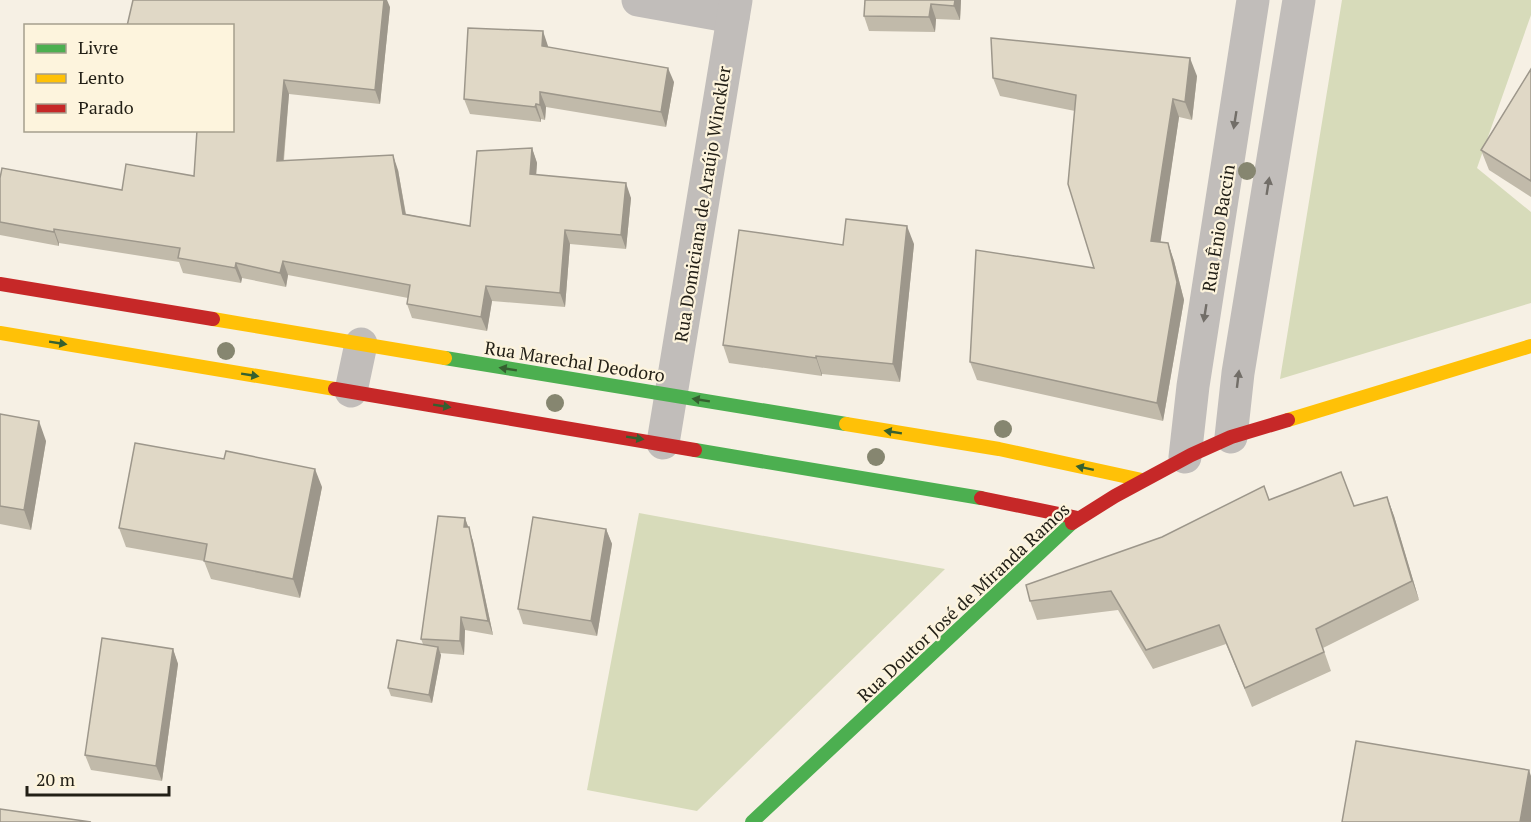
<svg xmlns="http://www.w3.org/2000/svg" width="1531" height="822" font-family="'PT Serif',serif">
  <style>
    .green { fill: #d7dbba }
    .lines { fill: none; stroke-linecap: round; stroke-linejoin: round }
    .street { stroke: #c1bdba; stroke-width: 33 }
    .fast { stroke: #4caf50; stroke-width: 14 }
    .slow { stroke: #ffc107; stroke-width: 14 }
    .jam { stroke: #c62828; stroke-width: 14 }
    .tree { fill: #868670 }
    .wall { fill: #c1baaa }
    .shaded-wall { fill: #9d978b }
    .building { fill: #e0d8c6; stroke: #9d978b; stroke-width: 1.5 }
    .oneway { fill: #726e68 }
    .oneway2 { fill: #356030 }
    .labels { text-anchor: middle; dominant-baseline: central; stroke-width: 4.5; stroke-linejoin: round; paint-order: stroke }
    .street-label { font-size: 18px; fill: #221f16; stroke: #fdf4dd }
  </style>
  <rect width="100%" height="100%" fill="#f6f0e4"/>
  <g class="green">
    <path d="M1342,0H1531V15L1477,168L1531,212V303L1280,379Z"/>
    <path d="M639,513L945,569L697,811L587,790Z"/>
  </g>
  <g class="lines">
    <g class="street">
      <path d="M638,0L733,17"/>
      <path d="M351,391L361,344"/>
      <path d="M1231,437L1238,373L1299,0"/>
      <path d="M663,443L736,0"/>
      <path d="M1185,457L1193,386L1253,0"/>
    </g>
    <g class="fast">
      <path d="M445,358L846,424"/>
      <path d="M695,450L981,498"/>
      <path d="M752,822L1072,523"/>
    </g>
    <g class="slow">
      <path d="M213,319L445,358"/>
      <path d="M0,333L335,389"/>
      <path d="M1288,420L1531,346"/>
      <path d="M846,424L999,449L1142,480"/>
    </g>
    <g class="jam">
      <path d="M0,284L213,319"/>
      <path d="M335,389L695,450"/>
      <path d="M981,498L1078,518"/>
      <path d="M1072,523L1115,496L1191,455L1231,437L1288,420"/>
    </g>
  </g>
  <g class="tree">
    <circle cx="1247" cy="171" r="9"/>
    <circle cx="226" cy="351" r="9"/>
    <circle cx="555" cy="403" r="9"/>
    <circle cx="1003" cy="429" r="9"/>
    <circle cx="876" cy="457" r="9"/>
  </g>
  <g class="wall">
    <path d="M865,0H961L960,20L936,19L935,32L869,31L864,16Z"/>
    <path d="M390,7L380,104L289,94L284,160L398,170L406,214L470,226L532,148L537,163L536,175L631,198L626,249L570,244L565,307L492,301L487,331L412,318L407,304L408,298L288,275L286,287L242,278L241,283L183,273L179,262L59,243V246L0,235V178L122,190L194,176L232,26Z"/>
    <path d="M548,46V47L674,82L666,127L546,107L545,120L541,119V122L470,114L464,99Z"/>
    <path d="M1531,69V197L1489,170L1481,150Z"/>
    <path d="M1197,76L1192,120L1179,117L1160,242L1168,243L1174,261L1184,300L1163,421L977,380L970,362L1094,268L1075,111L1000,96L993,78Z"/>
    <path d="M914,244L900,382L822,374V376L729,363L723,345L843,245Z"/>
    <path d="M0,414L46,441L31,530L0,524Z"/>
    <path d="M322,487L300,598L211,579L204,561L126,547L119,528Z"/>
    <path d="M1387,497L1394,516L1419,600L1323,648L1331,671L1252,707L1226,644L1153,669L1118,610L1037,620L1030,601Z"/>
    <path d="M465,518L473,541L493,635L465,630L464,655L440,653L441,655L432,703L391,696L388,688L423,644L421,639Z"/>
    <path d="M606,529L612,544L597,636L523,624L518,609Z"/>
    <path d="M173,649L178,664L162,781L91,770L85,755Z"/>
  </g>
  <g class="shaded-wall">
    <path d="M384,0H387L390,7L380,104L375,90Z"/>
    <path d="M955,0H961L960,20L954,6Z"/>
    <path d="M931,4L936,19L935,32L929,17Z"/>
    <path d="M543,31L548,46V61L542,46Z"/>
    <path d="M1190,58L1197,76L1192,120L1185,102Z"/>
    <path d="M668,68L674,82L666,127L661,112Z"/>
    <path d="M284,80L289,94L282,175L277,161Z"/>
    <path d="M540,92L546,107L545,120L540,105Z"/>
    <path d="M1173,99L1179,117L1158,259L1151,241Z"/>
    <path d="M536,104L541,119V122L535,107Z"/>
    <path d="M532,148L537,163L535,189L530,174Z"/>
    <path d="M393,155L398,170L408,228L403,214Z"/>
    <path d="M626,183L631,198L626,249L621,235Z"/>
    <path d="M907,226L914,244L900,382L893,364Z"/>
    <path d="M54,229L59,243V246L54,232Z"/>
    <path d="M565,230L570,244L565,307L560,293Z"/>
    <path d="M1168,243L1174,261L1184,300L1163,421L1157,403Z"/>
    <path d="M283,261L288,275L286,287L280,273Z"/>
    <path d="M236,263L242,278L241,283L235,268Z"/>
    <path d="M486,286L492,301L487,331L481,317Z"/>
    <path d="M816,356L822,374V376L816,358Z"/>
    <path d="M39,421L46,441L31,530L24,510Z"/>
    <path d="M315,469L322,487L300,598L293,579Z"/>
    <path d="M1387,497L1394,516L1419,600L1412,581Z"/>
    <path d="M465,518L473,541L493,635L488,621L464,527Z"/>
    <path d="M606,529L612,544L597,636L591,621Z"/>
    <path d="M461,617L465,630L464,655L460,641Z"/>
    <path d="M438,647L441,655L432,703L429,695Z"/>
    <path d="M173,649L178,664L162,781L156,766Z"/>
    <path d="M1529,770L1531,776V822H1520Z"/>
  </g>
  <g class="building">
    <path d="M133,0H384L375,90L284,80L277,161L393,155L403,214L470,226L477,151L532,148L530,174L626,183L621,235L565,230L560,293L486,286L481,317L407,304L410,285L283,261L280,273L236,263L235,268L178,258L180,248L54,229V232L0,222V178L2,168L122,190L126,164L194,176L197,130H232V26H127Z"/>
    <path d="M865,0H955L954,6L931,4L929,17L864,16Z"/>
    <path d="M468,28L543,31L542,46L668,68L661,112L540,92V105L536,104L535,107L464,99Z"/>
    <path d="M991,38L1190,58L1185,102L1173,99L1151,241L1168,243L1177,282L1157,403L970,362L976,250L1094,268L1068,184L1076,95L993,78Z"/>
    <path d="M1531,69V181L1481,150Z"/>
    <path d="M846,219L907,226L893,364L816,356V358L723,345L739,230L843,245Z"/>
    <path d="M0,414L39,421L24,510L0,506Z"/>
    <path d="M135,443L224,459L226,451L315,469L293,579L204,561L207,544L119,528Z"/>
    <path d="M1341,472L1354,506L1387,497L1412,581L1316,629L1324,652L1245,688L1219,625L1146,650L1111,591L1030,601L1026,585L1162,537L1264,486L1269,500Z"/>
    <path d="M438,516L465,518L464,527H469L488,621L461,617L460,641L421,639Z"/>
    <path d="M533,517L606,529L591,621L518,609Z"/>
    <path d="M102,638L173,649L156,766L85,755Z"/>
    <path d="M397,640L438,647L429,695L388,688Z"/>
    <path d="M1356,741L1529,770L1520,822H1342Z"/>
    <path d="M0,809L91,822H0Z"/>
  </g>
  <defs><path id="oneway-solid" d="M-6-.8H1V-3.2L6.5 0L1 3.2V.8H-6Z" transform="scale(1.5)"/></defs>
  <g class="oneway">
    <use href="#oneway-solid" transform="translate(1235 120) rotate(99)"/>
    <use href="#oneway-solid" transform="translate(1268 186) rotate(-81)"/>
    <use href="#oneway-solid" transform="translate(1205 313) rotate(99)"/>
    <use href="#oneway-solid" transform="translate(1238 379) rotate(-83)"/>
  </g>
  <g class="oneway2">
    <use href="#oneway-solid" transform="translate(58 343) rotate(9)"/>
    <use href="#oneway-solid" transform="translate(508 369) rotate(-171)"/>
    <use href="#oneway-solid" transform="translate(250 375) rotate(9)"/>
    <use href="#oneway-solid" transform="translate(701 400) rotate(-171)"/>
    <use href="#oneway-solid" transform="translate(442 406) rotate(9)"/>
    <use href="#oneway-solid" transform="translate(893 432) rotate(-171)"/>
    <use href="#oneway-solid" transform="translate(635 438) rotate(9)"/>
    <use href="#oneway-solid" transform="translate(1085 468) rotate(-168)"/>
  </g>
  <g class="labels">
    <g class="street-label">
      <text transform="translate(702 204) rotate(-81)">Rua Domiciana de Araújo Winckler</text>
      <text transform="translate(1218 228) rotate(-81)">Rua Ênio Baccin</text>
      <text transform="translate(575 361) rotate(9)">Rua Marechal Deodoro</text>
      <text transform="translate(963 602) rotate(-43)">Rua Doutor José de Miranda Ramos</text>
    </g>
  </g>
  <rect x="24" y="24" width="210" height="108" fill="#fdf4dd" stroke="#a59f8d" stroke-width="1.5"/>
  <rect x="36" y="44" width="30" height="9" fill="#4caf50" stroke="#a59f8d" stroke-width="1.5"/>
  <text x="78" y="54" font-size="18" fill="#221f16">Livre</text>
  <rect x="36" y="74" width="30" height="9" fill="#ffc107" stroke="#a59f8d" stroke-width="1.5"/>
  <text x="78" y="84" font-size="18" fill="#221f16">Lento</text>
  <rect x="36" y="104" width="30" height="9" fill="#c62828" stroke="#a59f8d" stroke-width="1.5"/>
  <text x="78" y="114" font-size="18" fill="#221f16">Parado</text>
  <path d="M27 786v9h142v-9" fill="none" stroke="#221f16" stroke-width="3"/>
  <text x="36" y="786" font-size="18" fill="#221f16" stroke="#fdf4dd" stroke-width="4.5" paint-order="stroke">20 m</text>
</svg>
